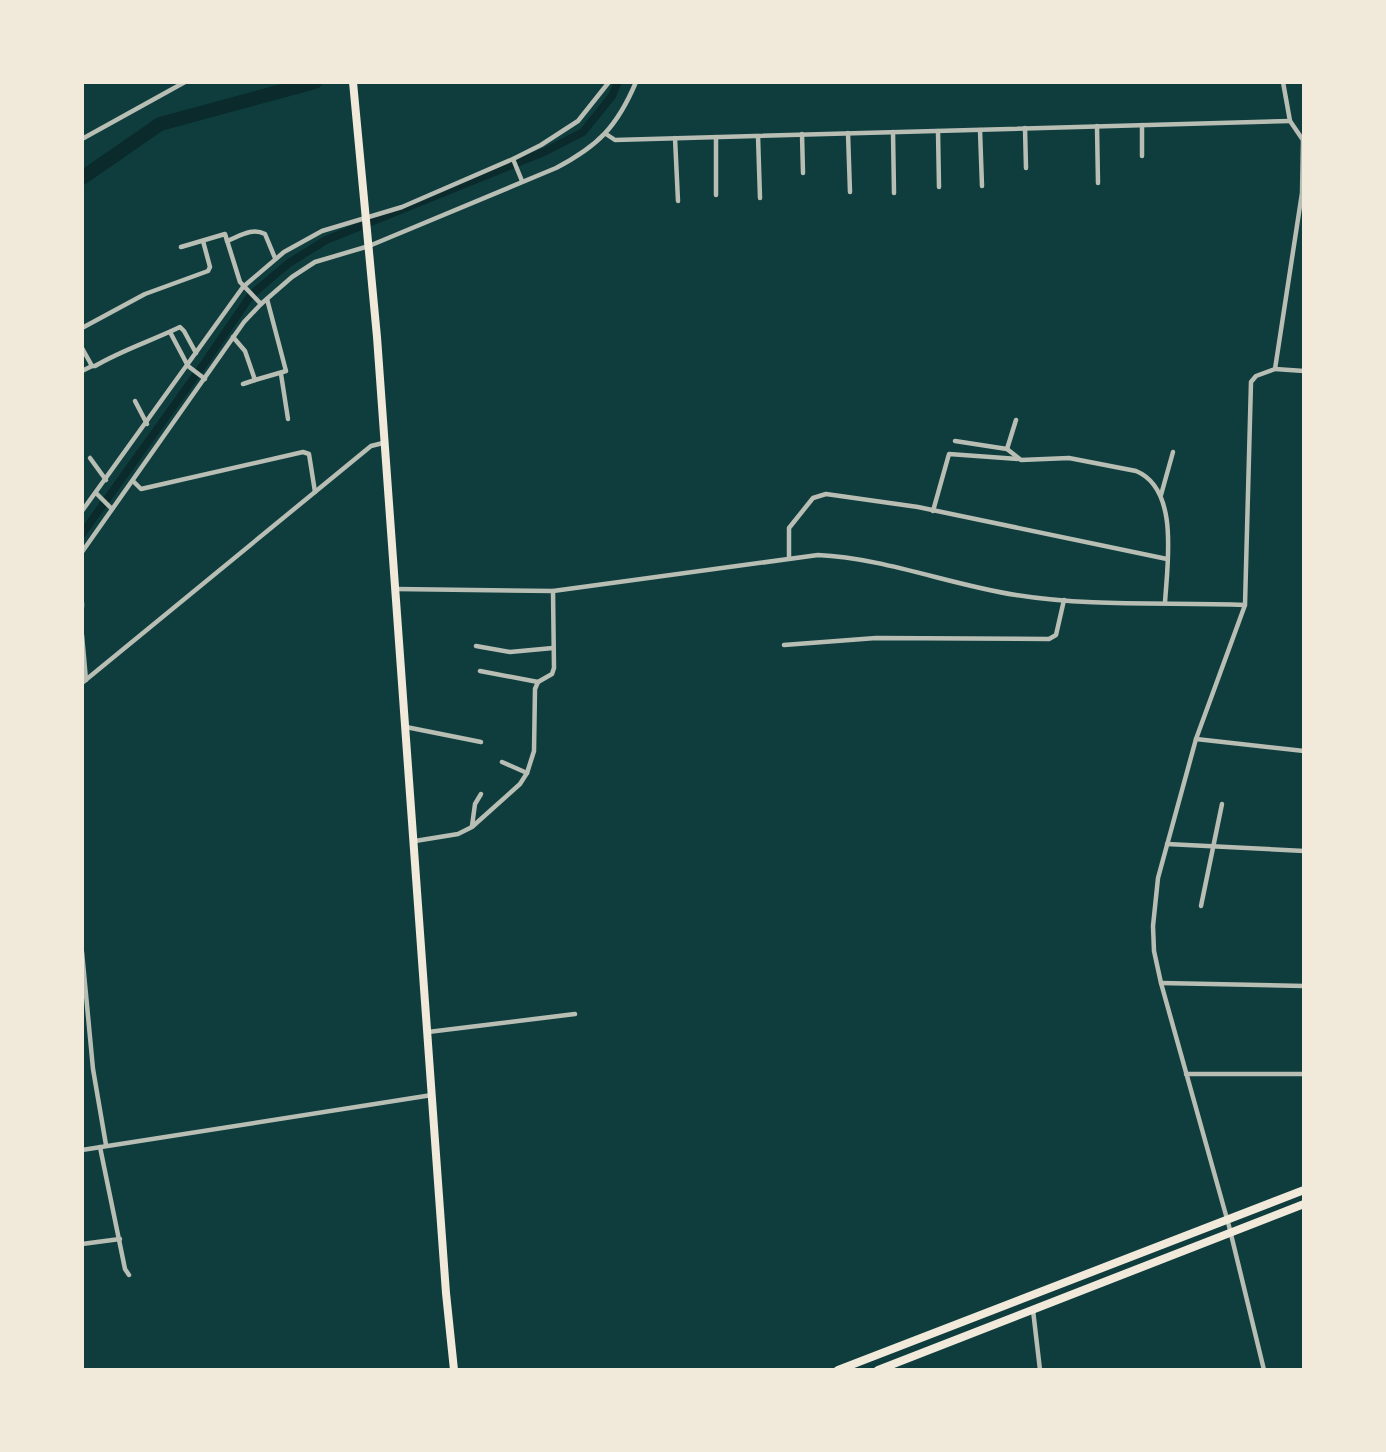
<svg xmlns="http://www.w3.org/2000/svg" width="1386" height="1452" font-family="Barlow,sans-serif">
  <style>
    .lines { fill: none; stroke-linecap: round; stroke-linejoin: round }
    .canal { stroke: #0a2a2b; stroke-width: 8 }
    .river { stroke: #0a2a2b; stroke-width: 14 }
    .minor { stroke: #b8beb3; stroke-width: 4.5 }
    .trunk { stroke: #f1e9da; stroke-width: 8 }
  </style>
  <rect width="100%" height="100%" fill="#0f3d3e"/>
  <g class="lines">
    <path class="canal" d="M82,534L206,361L251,295L289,263L326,240L544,152L583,132L612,96L618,82"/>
    <path class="river" d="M82,178L160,124L315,82"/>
    <g class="minor">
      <path d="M1142,125V156"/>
      <path d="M1097,126L1098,183"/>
      <path d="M1025,128L1026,168"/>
      <path d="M980,130L982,186"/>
      <path d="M938,131L939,187"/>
      <path d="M893,132L894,193"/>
      <path d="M848,133L850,192"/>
      <path d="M606,134L615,140L1290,121"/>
      <path d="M802,134L803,173"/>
      <path d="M758,136L760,198"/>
      <path d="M716,137V195"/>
      <path d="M675,138L678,201"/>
      <path d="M82,139L185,82"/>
      <path d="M513,159L522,181"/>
      <path d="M227,241C240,236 252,227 265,234L275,258"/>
      <path d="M181,247L225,234L240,282L261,304"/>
      <path d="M82,328L145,294L208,271L210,267L203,241"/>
      <path d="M170,332L188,366L205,379"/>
      <path d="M233,337L245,351L255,380L286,371L267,299"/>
      <path d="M82,348L92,366H95C122,350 151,341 180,327L184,331L196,353"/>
      <path d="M1275,369L1304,371"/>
      <path d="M82,371L92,366"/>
      <path d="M281,374L288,419"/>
      <path d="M243,384L255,380"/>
      <path d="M135,401L147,424"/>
      <path d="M955,441L1007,449L1021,460L1069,458L1136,471C1180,489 1167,565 1165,603"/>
      <path d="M1007,449L1016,420"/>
      <path d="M90,458L106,480"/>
      <path d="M133,481L141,489L303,452L309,454L315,492"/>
      <path d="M96,493L112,509"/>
      <path d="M1161,495L1173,452"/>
      <path d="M82,511L243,287L284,252L322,231L402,207L513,159L541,145L578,121L609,82"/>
      <path d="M933,511L949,454L1018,459"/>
      <path d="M82,552L244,322L261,304L292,277L315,262L369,246L556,168C598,146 617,127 636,82"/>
      <path d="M789,558V528L813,498L826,494L918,507L1167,559"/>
      <path d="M396,589L553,591L818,555C884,558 951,585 1016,595C1091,607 1169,602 1245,605"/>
      <path d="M82,607V603"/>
      <path d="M82,635L86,680"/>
      <path d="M784,645L876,638L1049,639L1056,635L1064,600"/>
      <path d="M476,646L510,652L553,648"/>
      <path d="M480,671L538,682"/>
      <path d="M82,683L371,446L383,443"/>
      <path d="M406,727L481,742"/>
      <path d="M1196,739L1304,751"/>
      <path d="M502,762L527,773"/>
      <path d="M472,826L475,804L481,794"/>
      <path d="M415,841L458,834L472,827L520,784L527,773L534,751L535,689L538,682L552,674L554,668L553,591"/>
      <path d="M1167,844L1304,851"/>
      <path d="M1201,906L1222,804"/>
      <path d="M82,952L93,1069L106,1145"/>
      <path d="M1161,983L1304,986"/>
      <path d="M428,1032L575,1014"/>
      <path d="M1186,1074H1304"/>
      <path d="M100,1147L125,1269L129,1275"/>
      <path d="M82,1150L432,1095"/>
      <path d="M82,1244L120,1239"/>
      <path d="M1033,1310L1040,1370"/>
      <path d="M1264,1370L1229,1226L1161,983L1154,951L1153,926L1158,878L1196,739L1245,605L1251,382L1256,376L1275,369L1302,193L1303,140L1290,121L1283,82"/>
    </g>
    <g class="trunk">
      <path d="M353,82L377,337L446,1293L454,1370"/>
      <path d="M838,1370L1304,1190"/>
      <path d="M878,1370L1304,1204"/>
    </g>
  </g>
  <rect width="1386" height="1452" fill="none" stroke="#f1e9da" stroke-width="168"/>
</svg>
